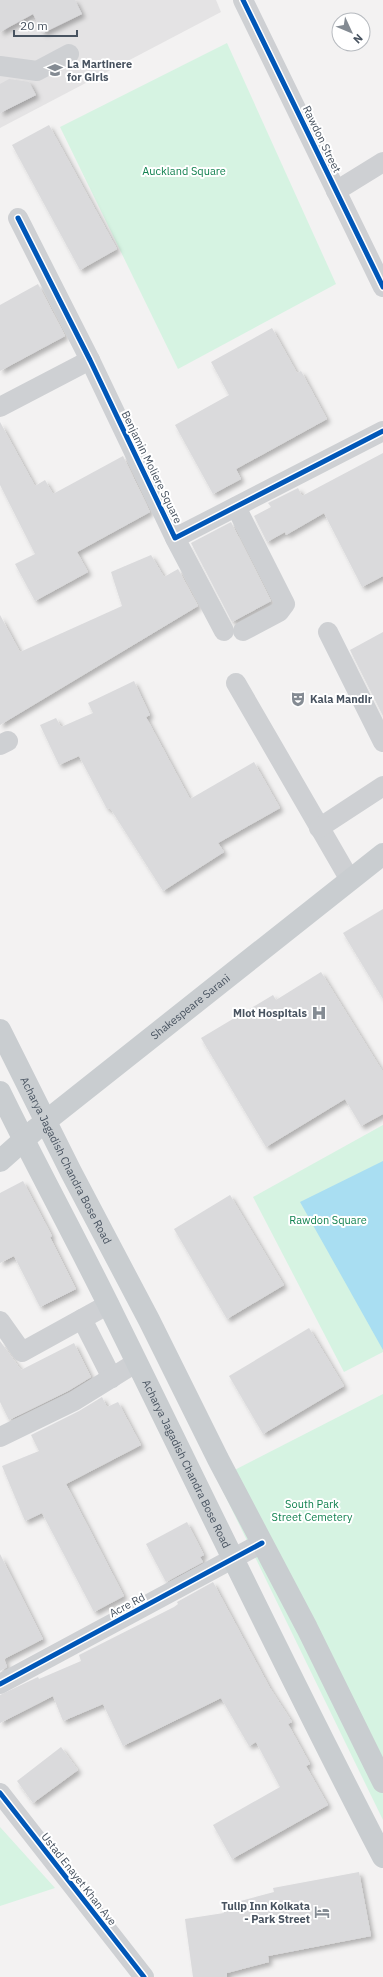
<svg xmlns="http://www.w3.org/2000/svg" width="383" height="1977" font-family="'IBM Plex Sans',sans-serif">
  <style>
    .education { fill: #e4e3e4 }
    .green { fill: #d6f3e2 }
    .water { fill: #a9def2 }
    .building { fill: #dadadc; filter: url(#shadow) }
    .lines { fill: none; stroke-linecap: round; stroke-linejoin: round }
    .minor { stroke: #ced0d3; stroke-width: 20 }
    .major { stroke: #c9cdd0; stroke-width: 22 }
    .cycleway-casing { stroke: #fff; stroke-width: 8 }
    .cycleway { stroke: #0057b8; stroke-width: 5 }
    .labels { text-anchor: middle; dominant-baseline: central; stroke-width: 4; stroke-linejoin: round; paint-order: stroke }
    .poi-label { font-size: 11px; font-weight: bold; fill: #485360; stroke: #fff; text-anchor: start }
    .street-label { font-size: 11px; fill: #485360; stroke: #fff }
    .park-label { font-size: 11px; fill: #128250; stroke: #fff }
  </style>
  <defs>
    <filter id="shadow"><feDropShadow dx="3.5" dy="3.5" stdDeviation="2" flood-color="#0004"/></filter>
  </defs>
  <rect width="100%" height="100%" fill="#f3f2f2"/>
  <path class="education" d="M0,0H216L221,12L0,128Z"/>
  <g class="green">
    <path d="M227,43L336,284L178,369L60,127Z"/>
    <path d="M383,1125V1352L344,1372L253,1197Z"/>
    <path d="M383,1394V1820L217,1479Z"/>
    <path d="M0,1827L55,1888L0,1906Z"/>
  </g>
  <path class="water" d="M383,1161V1350L300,1202Z"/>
  <g class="building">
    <path d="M0,0H75L82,14L43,33L33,14L0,32Z"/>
    <path d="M9,79L29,82L36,95L0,113V84Z"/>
    <path d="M49,125L117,249L80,270L12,145Z"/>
    <path d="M38,284L65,336L0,371V305Z"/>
    <path d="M272,328L297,373L301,371L327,419L236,469L241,479L213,494L175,425L229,395L211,362Z"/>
    <path d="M0,422L35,486L45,480L53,494L123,456L150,512L77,552L88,572L35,601L15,564L35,554L0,485Z"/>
    <path d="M383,453V576L362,587L324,513L286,535L285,532L267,542L254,516L271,507L268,503L298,488L302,496Z"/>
    <path d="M231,522L271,601L232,622L191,543Z"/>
    <path d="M151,555L164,577L178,569L198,606L0,725V615L20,652L122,606L111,572Z"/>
    <path d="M383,632V716L350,650Z"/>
    <path d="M134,681L150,715L146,717L190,799L254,762L280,808L218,843L224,852L163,891L110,808L107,809L79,756L59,765L40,725L56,718L61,727L93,713L88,703Z"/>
    <path d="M383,909V999L343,933Z"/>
    <path d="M321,972L383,1072V1114L361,1126L345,1099L266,1147L201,1038L273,995L276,1000Z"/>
    <path d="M23,1181L52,1236L50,1237L76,1289L40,1307L14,1256L0,1263V1193Z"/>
    <path d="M230,1195L284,1285L227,1319L174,1229Z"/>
    <path d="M309,1328L344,1386L263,1434L229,1376Z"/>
    <path d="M0,1341L21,1370L74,1343L91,1377L68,1391L9,1420L0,1402Z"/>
    <path d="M102,1397L107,1407L118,1402L141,1445L66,1484L124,1596L94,1612L42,1513L25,1521L2,1466L39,1451L31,1435L79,1411Z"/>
    <path d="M187,1522L204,1555L200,1557L203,1562L166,1582L146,1544Z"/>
    <path d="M0,1554L43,1639L4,1659L7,1667L0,1671Z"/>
    <path d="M213,1582L270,1688L292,1722L288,1724L310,1764L306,1766L328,1805L232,1859L213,1825L280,1787L256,1742L249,1746L221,1698L123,1746L103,1704L63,1721L53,1696L0,1723V1695L38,1677L39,1679L81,1661L79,1655L174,1607L178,1604L177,1602Z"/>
    <path d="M61,1747L78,1770L33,1803L17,1781Z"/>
    <path d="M359,1872L371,1936L268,1956L269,1962L227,1973V1977H193L185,1919L224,1913L222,1906L274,1892L273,1888Z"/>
  </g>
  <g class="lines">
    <g class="minor">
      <path d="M243,0L383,287"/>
      <path d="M0,66L37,71L69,54"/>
      <path d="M336,191L383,162"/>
      <path d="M18,218L90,360L175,538L383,431"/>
      <path d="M0,407L90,360"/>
      <path d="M236,507L285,604L279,612L243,631"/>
      <path d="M175,538L224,631"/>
      <path d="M328,632L383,742"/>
      <path d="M236,683L350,880"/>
      <path d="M0,745L8,741"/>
      <path d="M319,828L383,786"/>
      <path d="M82,1319L112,1378"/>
      <path d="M0,1321L22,1352L109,1304"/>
      <path d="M0,1437L74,1401L137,1362"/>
      <path d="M0,1684L262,1543"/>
      <path d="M0,1793L144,1977"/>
    </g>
    <g class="major">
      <path id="s1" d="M0,1030L71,1172L149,1320L218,1459L307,1628L383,1782"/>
      <path id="s2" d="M0,1092C37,1168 78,1242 115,1318C204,1498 290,1679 383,1857"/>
      <path id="s3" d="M0,1161L36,1129L383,854"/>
    </g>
    <g class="cycleway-casing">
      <g id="cycleway">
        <path d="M243,0L383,287"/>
        <path d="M18,218L90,360L175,538L383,431"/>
        <path d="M0,1684L262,1543"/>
        <path d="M0,1793L144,1977"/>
      </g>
    </g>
    <use href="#cycleway" class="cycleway"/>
  </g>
  <defs>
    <g id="school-bare" transform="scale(1.2)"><path d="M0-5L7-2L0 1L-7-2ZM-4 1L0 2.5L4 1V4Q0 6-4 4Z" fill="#848b93" stroke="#fff" stroke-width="2.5" paint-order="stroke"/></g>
    <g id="theatre-bare" transform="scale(1.2)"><path d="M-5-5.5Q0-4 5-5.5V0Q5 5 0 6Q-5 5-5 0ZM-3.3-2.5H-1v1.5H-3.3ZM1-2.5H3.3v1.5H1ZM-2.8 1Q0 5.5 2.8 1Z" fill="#848b93" stroke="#fff" stroke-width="2.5" paint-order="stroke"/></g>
    <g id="hospital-bare" transform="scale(1.2)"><path d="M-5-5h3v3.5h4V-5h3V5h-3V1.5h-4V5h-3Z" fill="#848b93" stroke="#fff" stroke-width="2.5" paint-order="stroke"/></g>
    <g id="hotel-bare" transform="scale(1.2)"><path d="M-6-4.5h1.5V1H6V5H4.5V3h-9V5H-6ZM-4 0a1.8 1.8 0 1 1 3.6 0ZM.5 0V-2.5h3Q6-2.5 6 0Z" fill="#848b93" stroke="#fff" stroke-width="2.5" paint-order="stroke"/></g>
  </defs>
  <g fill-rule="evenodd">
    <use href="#school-bare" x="55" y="70"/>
    <use href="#theatre-bare" x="298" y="699"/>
    <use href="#hospital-bare" x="319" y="1013"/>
    <use href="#hotel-bare" x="322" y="1912"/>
  </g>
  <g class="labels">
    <g class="poi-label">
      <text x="67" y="64">La Martinere<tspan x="67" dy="13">for Girls</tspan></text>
      <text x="310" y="699">Kala Mandir</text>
      <text x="307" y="1013" text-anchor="end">Miot Hospitals</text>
      <text x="310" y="1906" text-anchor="end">Tulip Inn Kolkata<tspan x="310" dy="13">- Park Street</tspan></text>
    </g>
    <g class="street-label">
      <text transform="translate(322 139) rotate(64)">Rawdon Street</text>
      <text transform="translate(152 467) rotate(64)">Benjamin Moliere Square</text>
      <text stroke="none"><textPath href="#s3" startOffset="245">Shakespeare Sarani</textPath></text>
      <text stroke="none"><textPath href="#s1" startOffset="146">Acharya Jagadish Chandra Bose Road</textPath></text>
      <text stroke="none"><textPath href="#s2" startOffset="416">Acharya Jagadish Chandra Bose Road</textPath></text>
      <text transform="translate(127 1605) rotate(-28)">Acre Rd</text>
      <text transform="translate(79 1879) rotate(52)">Ustad Enayet Khan Ave</text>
    </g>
    <g class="park-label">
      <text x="184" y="171">Auckland Square</text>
      <text x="328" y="1220">Rawdon Square</text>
      <text x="312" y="1504">South Park<tspan x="312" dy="13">Street Cemetery</tspan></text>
    </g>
  </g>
  <g transform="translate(351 32) rotate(134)"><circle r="19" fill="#ffffff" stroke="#b6babf"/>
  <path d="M0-3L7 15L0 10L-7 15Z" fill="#848b93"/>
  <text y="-6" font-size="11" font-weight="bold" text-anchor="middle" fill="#485360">N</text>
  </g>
  <path d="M14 30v6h63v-6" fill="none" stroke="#485360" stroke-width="2"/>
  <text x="20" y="30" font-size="12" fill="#485360" stroke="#ffffff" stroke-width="3" paint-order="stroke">20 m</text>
</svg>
